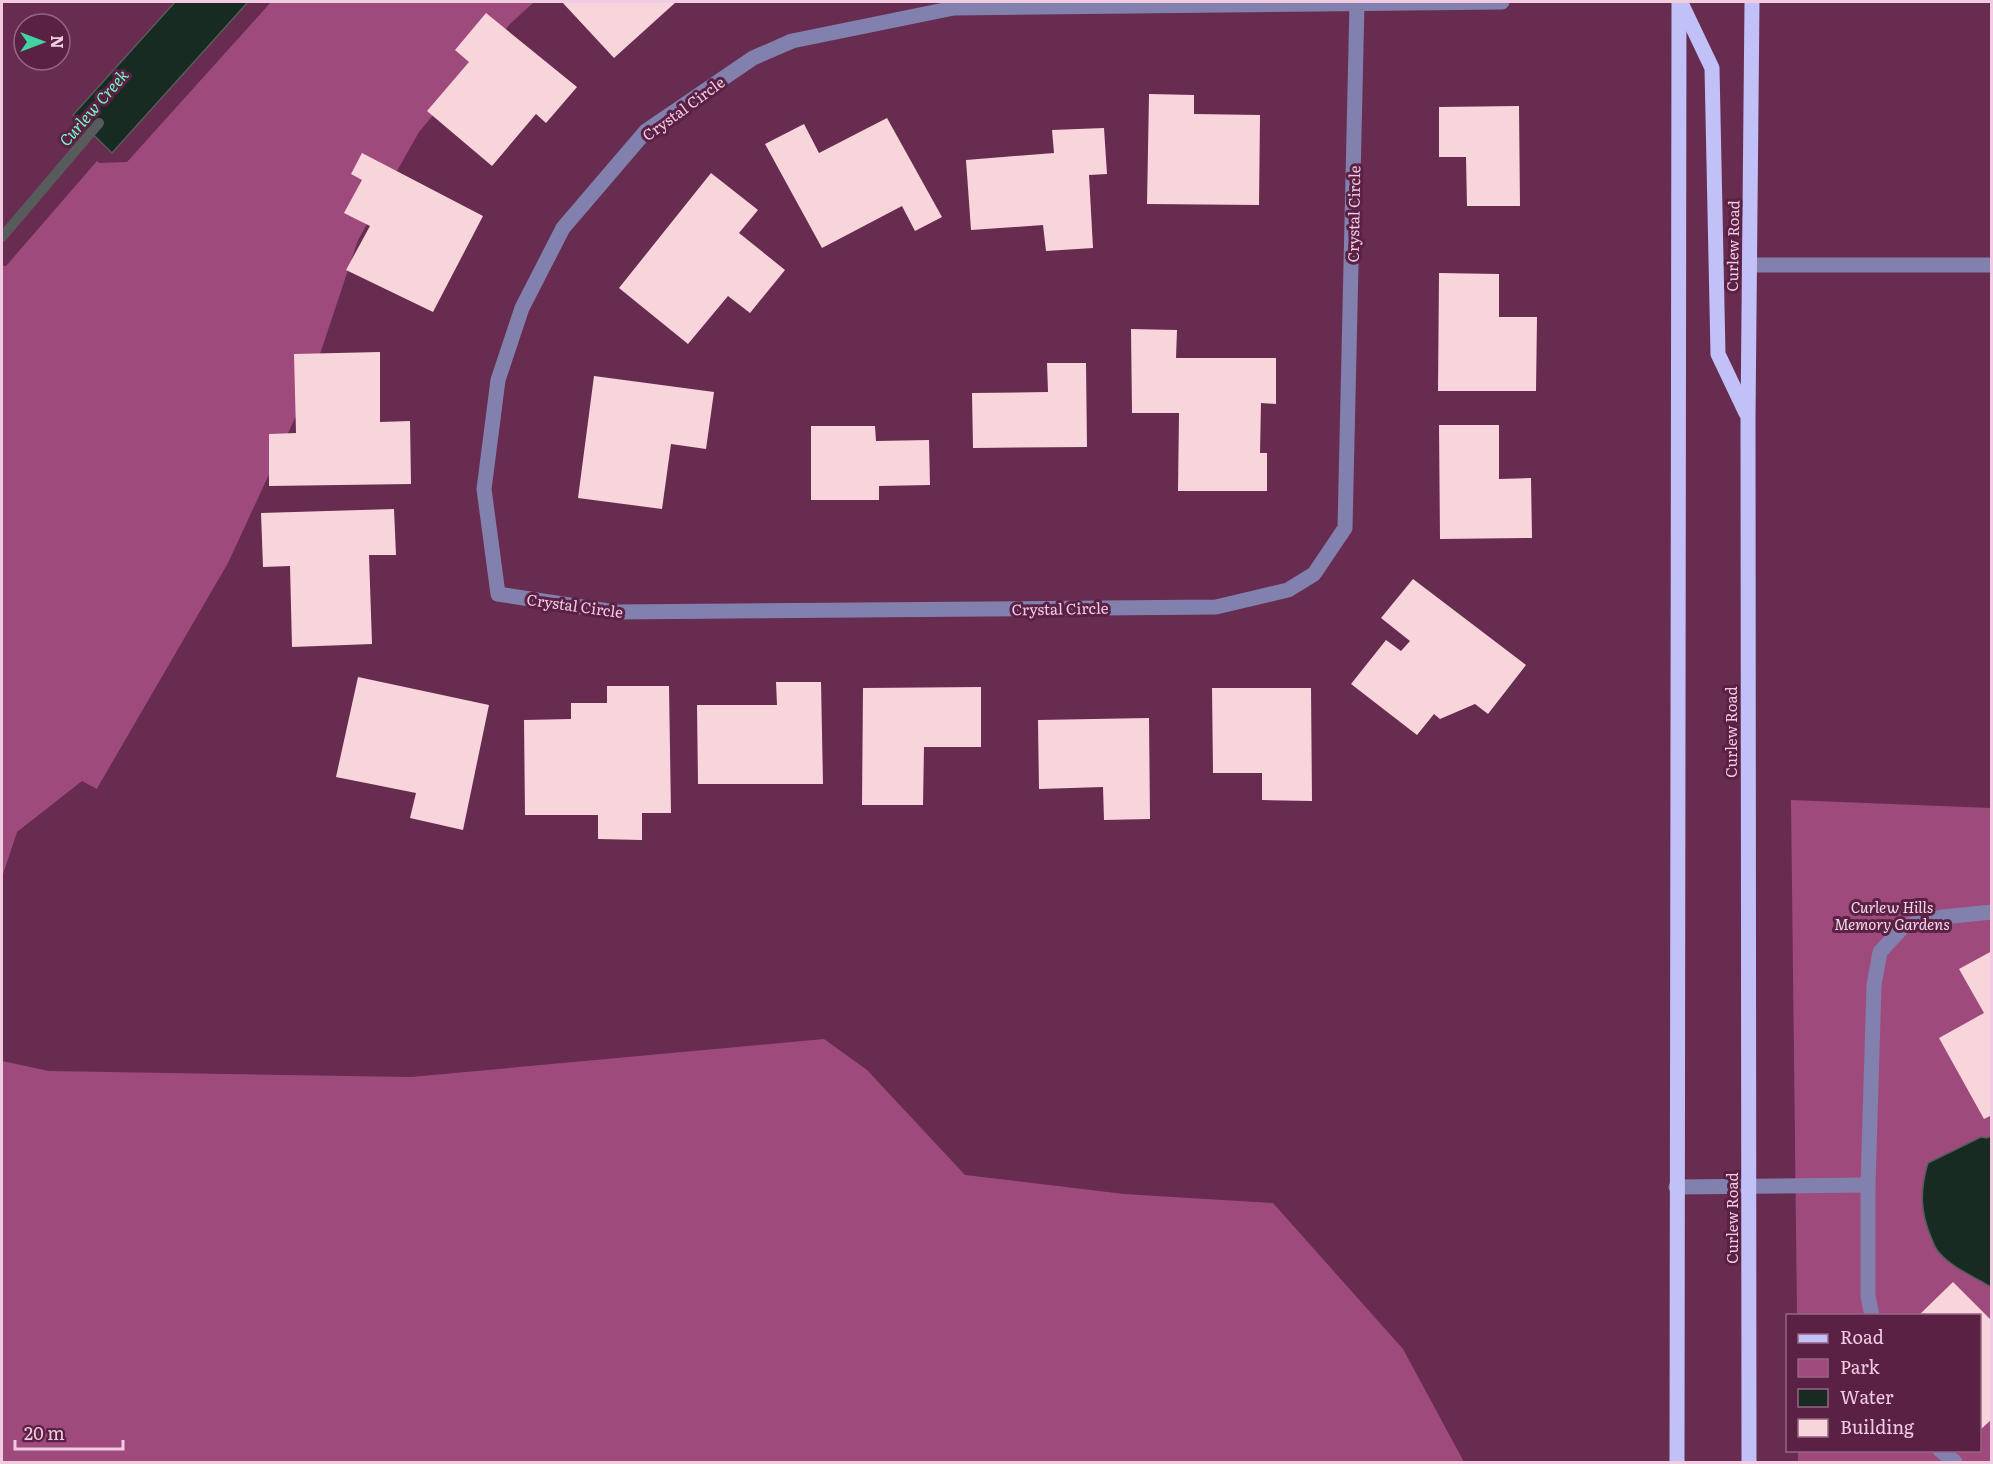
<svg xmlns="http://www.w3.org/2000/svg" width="1993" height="1464" font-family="Literata,serif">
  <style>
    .green { fill: #9f4a7d }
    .water { fill: #172b22; stroke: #585b5b; stroke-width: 1.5 }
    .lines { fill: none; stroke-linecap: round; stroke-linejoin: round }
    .stream { stroke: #585b5b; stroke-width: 10 }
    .building { fill: #f7d5db }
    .minor { stroke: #8281ae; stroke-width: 15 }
    .major { stroke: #c1c0f7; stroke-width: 15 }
    .labels { text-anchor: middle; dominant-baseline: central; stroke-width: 6; stroke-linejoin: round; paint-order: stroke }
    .street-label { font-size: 15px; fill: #f1cce0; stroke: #5b2145 }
    .park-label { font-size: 15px; font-style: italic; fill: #f4d8e7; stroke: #5b2145 }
    .water-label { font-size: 16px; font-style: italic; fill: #72fdc7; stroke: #5b2145 }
  </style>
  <rect width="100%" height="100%" fill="#672c50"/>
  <g class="green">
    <path d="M271,2H534L510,24L419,132L358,240L308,390L228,563L99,785L97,789L82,781L17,832L2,877V266H6L97,161L99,163L127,162Z"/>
    <path d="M1791,800L1991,808V1462H1798V1451L1980,1450V1316L1797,1315Z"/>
    <path d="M824,1039L867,1070L965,1175L1124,1194L1273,1203L1403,1349L1464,1462H2V1061L49,1071L411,1077Z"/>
  </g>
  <g class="water">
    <path d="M175,2H248L112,153L73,115Z"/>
    <path d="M1991,1136V1287C1973,1276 1950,1267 1937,1250C1934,1246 1933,1241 1931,1237C1920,1212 1920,1189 1928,1163L1981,1137L1987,1138Z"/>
  </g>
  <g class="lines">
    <path class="stream" d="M2,237L99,123"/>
  </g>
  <g class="building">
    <path d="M562,2H676L614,58Z"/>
    <path d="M486,13L577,87L546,123L536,114L492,166L427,111L469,62L455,50Z"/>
    <path d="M1149,94L1194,95V114L1260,115L1259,205L1147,204Z"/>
    <path d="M1519,106L1520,206H1467L1466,157H1439V107Z"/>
    <path d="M887,118L942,217L915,231L902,206L822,248L765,144L804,124L819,153Z"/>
    <path d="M1104,128L1107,174L1089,175L1093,248L1046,251L1043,225L971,230L966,160L1054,153L1052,130Z"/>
    <path d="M362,153L483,216L433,312L346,270L370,226L344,213L362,180L351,174Z"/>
    <path d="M711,173L758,210L739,233L785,270L750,313L728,296L688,344L619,288Z"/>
    <path d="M1439,273L1499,274V317H1537L1536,391H1438Z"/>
    <path d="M1131,329L1177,330L1176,358H1276V404L1261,403L1260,453H1267V491H1178L1179,413H1132Z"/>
    <path d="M380,352V422L410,421L411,484L269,486V434L296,433L294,354Z"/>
    <path d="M1047,363H1086L1087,447L973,448L972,393L1048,392Z"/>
    <path d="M594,376L714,392L706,449L671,444L662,509L578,498Z"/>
    <path d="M1439,425H1499V479L1531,478L1532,538L1440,539Z"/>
    <path d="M811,426H875L876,441L929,440L930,485L879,486V500H811Z"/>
    <path d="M394,509L396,555H369L372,644L292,647L290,566L263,567L261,513Z"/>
    <path d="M1413,579L1526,665L1488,714L1475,704L1440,719L1434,714L1417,735L1351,684L1386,640L1401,651L1410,641L1381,618Z"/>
    <path d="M358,677L489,705L463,830L410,818L416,793L336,777Z"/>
    <path d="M776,682H821L823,784H698L697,705H777Z"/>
    <path d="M607,686H669L671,813H642V840L598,839V815H525L524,720L571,719V703H607Z"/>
    <path d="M981,687V747H924L923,805H862L863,688Z"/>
    <path d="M1212,688H1311L1312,801L1262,800V773H1213Z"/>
    <path d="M1149,718L1150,819L1104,820L1103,787L1039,789L1038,720Z"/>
    <path d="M1992,951V1115L1984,1119L1939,1038L1984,1013L1959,969Z"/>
    <path d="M1953,1282L1992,1321V1419L1980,1430V1316H1918Z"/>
  </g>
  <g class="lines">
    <g class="minor">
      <path d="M1357,3L1345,528L1314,574L1288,590L1216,607L615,612L498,594L484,489L498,380L522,308L563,228L646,131L753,58L792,41L954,8L1502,2"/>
      <path d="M1750,265H1992"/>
      <path d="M1676,1187L1868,1185"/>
      <path d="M1872,1316L1868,1296V1185L1874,985L1880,952L1904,926L1942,917L1992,912"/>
      <path d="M1940,1450L1955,1462"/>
    </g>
    <g class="major">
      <path d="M1681,3L1712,68L1718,354L1746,413"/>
      <path d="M1677,1462L1679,2"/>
      <path d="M1749,1462L1748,418L1752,2"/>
    </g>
  </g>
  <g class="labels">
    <g class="street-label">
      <text transform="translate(683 108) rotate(-36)">Crystal Circle</text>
      <text transform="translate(1353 214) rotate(-89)">Crystal Circle</text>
      <text transform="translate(1732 246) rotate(-89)">Curlew Road</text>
      <text transform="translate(575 605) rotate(8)">Crystal Circle</text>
      <text transform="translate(1060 608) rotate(-1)">Crystal Circle</text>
      <text transform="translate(1730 732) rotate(-90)">Curlew Road</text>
      <text transform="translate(1731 1218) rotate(-90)">Curlew Road</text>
    </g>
    <g class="park-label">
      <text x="1892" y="906">Curlew Hills<tspan x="1892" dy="17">Memory Gardens</tspan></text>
    </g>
    <g class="water-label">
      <text transform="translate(93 107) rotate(-49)">Curlew Creek</text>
    </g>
  </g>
  <rect width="1993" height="1464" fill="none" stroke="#f1cce0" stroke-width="6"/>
  <rect x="1786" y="1314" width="195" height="138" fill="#5b2145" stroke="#976583" stroke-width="1.5"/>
  <rect x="1798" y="1334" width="30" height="9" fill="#c1c0f7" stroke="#976583" stroke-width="1.5"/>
  <text x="1840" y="1344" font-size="18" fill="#f1cce0">Road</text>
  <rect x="1798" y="1359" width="30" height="18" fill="#9f4a7d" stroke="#976583" stroke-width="1.5"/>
  <text x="1840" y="1374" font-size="18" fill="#f1cce0">Park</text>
  <rect x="1798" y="1389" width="30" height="18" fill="#172b22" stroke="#976583" stroke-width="1.5"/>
  <text x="1840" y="1404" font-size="18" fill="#f1cce0">Water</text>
  <rect x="1798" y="1419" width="30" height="18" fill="#f7d5db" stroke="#976583" stroke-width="1.5"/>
  <text x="1840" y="1434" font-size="18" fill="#f1cce0">Building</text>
  <g transform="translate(42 42) rotate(90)"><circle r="28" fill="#5b2145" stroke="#976583" stroke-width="1.5"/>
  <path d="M0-4.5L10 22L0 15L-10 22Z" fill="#42d4a0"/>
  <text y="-9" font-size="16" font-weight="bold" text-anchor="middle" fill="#f1cce0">N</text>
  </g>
  <path d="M15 1440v9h108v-9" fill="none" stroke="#f1cce0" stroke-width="3"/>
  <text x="24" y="1440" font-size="18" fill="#f1cce0" stroke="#5b2145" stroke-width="4.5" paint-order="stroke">20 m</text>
</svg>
